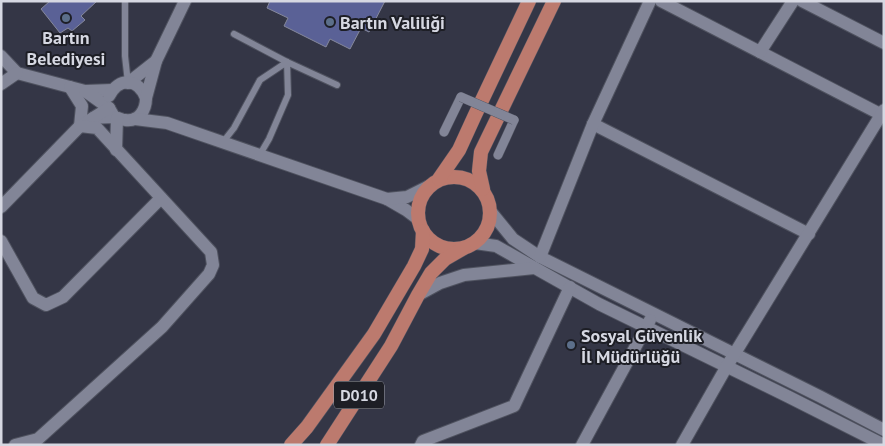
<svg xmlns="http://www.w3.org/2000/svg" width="885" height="446" font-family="'PT Sans',sans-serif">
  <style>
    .building { fill: #5a6196; stroke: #85889b }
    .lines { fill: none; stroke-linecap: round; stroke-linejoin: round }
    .service-casing { stroke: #4f525f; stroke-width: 8 }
    .pedestrian-casing { stroke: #4f525f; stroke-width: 10 }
    .minor-casing { stroke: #4f525f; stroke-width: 14 }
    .trunk-casing { stroke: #4f525f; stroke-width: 15 }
    .service { stroke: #828597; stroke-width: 6 }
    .pedestrian { stroke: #828597; stroke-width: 9 }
    .minor { stroke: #828597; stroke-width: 12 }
    .trunk { stroke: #bc7a6e; stroke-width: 14 }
    .pedestrian-bridge-casing { stroke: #4f525f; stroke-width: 10; stroke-linecap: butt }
    .pedestrian-bridge { stroke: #828597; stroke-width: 9 }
    .service-dot { fill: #5c6f8a; stroke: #1d1e25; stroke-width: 2 }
    .labels { text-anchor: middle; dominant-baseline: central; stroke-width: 4; stroke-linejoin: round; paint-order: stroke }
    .shield { fill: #1d1e25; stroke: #9ea0a9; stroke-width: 1 }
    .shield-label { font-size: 16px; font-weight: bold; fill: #d6d8e2 }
    .poi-label { font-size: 18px; font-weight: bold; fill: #d6d8e2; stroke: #1d1e25; text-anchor: start }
  </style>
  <rect width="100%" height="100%" fill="#343646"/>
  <g class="building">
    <path d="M50,1H97L81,16L85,20L72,31L68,28L60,33L41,9Z"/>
    <path d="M270,1H385L369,32L361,28L350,49L330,39L326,47L284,26L288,18L267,8Z"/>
  </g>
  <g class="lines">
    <g class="service-casing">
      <g id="service">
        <path d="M125,3V56L128,83"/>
        <path d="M234,34L287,62L337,85"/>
        <path d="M223,142L234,128L260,80L287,62L288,95L269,139L259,156"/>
      </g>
    </g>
    <g class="pedestrian-casing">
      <g id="pedestrian">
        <path d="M444,132L461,97"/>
        <path d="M498,155L514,120"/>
      </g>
    </g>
    <g class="minor-casing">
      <g id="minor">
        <path d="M661,1L884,116"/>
        <path d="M802,1L884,43"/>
        <path d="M760,52L793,1"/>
        <path d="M1,56L17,73L85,91L112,90"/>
        <path d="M128,83L156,61"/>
        <path d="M1,84L17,73"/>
        <path d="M70,87L82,106L80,126"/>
        <path d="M85,91L109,108L113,115"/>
        <path d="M109,96C119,77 138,78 146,98"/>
        <path d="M93,118C101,118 110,116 117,118C120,118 122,120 125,120C139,122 146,110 146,98L156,61L185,1"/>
        <path d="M135,119L167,123L387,199L406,210L418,219"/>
        <path d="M593,124L809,234"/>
        <path d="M116,150L117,118"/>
        <path d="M387,199L407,197L429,186"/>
        <path d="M1,207L80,126L109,108"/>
        <path d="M491,212L513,239L540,257L821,397L884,430"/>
        <path d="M1,241L33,298L46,305L63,297L161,198"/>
        <path d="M475,243L496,246L599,304L789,397L884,445"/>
        <path d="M540,257L593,124L650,1"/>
        <path d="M418,295L440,283L464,275L534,268"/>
        <path d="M15,445L38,439L162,327L209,274L213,265L211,252L97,128L80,126"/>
        <path d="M421,445L423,441L514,406L570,287"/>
        <path d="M582,445L650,320"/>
        <path d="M682,445L727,366L884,110"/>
      </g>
    </g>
    <g class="trunk-casing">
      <g id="trunk">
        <circle cx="454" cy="213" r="36"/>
        <path d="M439,179L459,150L475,115L529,1"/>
        <path d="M483,189L479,171L481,152L554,1"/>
        <path d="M291,445L307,427L374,334L414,266L422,249L423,231"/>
        <path d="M327,445L391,346L418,295L431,273L445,259L464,248"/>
      </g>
    </g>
    <use href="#service" class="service"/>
    <use href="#pedestrian" class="pedestrian"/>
    <use href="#minor" class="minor"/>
    <use href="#trunk" class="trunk"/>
    <g class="pedestrian-bridge-casing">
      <path id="pedestrian-bridge" d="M461,97L514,120"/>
    </g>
    <use href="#pedestrian-bridge" class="pedestrian-bridge"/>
  </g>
  <g class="service-dot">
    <circle cx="66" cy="18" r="5"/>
    <circle cx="330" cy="22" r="5"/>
    <circle cx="571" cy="345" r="5"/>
  </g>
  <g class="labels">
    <rect class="shield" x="334" y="381.5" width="50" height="27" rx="4"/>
    <g class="shield-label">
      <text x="359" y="395">D010</text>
    </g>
    <g class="poi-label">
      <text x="340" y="22">Bartın Valiliği</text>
      <text x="66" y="37" text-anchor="middle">Bartın<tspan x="66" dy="21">Belediyesi</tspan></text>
      <text x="581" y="335">Sosyal Güvenlik<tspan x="581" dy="21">İl Müdürlüğü</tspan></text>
    </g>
  </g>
  <rect width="885" height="446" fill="none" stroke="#d6d8e2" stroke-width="5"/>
</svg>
